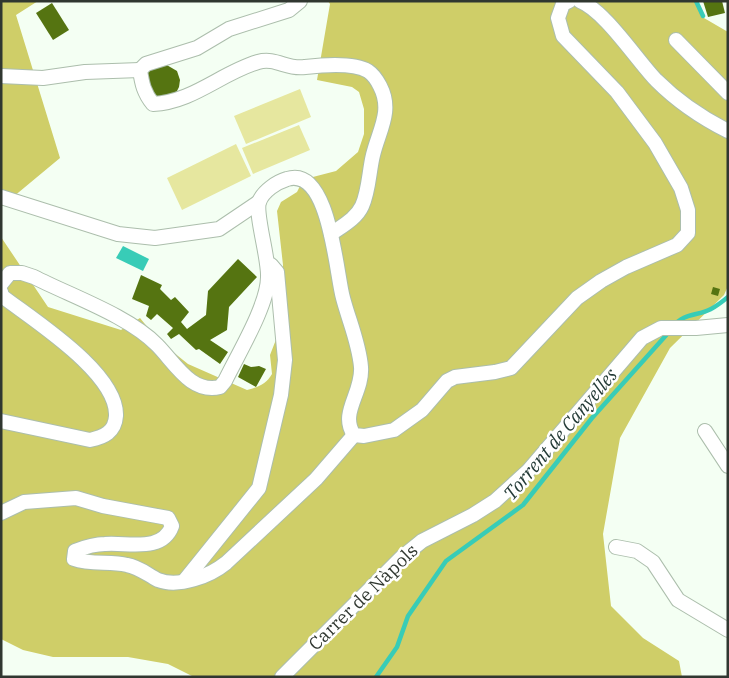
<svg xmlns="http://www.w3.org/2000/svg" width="729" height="678" font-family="'IBM Plex Serif',serif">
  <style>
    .green { fill: #e6e79f }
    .forest { fill: #cfce68 }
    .water { fill: #38ccb7 }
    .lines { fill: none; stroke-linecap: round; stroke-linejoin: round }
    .stream { stroke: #38ccb7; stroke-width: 4.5 }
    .building { fill: #557411 }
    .minor-casing { stroke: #acbeac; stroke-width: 16 }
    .minor { stroke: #fff; stroke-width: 14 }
    .labels { text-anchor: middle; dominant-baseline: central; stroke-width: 5; stroke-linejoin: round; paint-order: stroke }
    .street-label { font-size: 18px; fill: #303730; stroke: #fff }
    .water-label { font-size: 19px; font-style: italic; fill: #243b37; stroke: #fff }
  </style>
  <rect width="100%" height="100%" fill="#f4fff3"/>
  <g class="green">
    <path d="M300,89L311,117L246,144L234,116Z"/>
    <path d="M299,125L310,150L253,174L242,148Z"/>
    <path d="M236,144L251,176L182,210L167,178Z"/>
  </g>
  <g class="forest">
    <path d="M1,1H38L16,15L60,158L1,207Z"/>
    <path d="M328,1H697L704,18L728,32V286L724,295L670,348L620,438L603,534L611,606L643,638L679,661L682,677H194L168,664L128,657H53L23,650L1,639V237L48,307L121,330L140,318L158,340L188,364L247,390C259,387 266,384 272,374L270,355L277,337L282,301L283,265L277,211L281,202L297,192L301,184L309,178L336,171L358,152L364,134V109L359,92L352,87L317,80L330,4Z"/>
  </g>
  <path class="water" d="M123,246L149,259L143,271L116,258Z"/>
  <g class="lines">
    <g class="stream">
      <path d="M696,1L703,16"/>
      <path d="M674,326C683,313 698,316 711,309C717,306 722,302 728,297"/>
      <path d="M376,677L397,647L408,616L446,561L523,505L592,418L669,332"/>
    </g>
  </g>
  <g class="building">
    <path d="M703,1H722L725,13L708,17Z"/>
    <path d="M52,3L69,30L53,40L36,13Z"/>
    <path d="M165,64L177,71L180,80L179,87L176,93L158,98L152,95L147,73L150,70Z"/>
    <path d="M238,259L257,277L229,307L227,330L210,340L228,352L220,364L199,349L196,350L179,334L171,339L167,334L173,328L157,314L151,320L146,316L149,306L132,299L141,275L162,285L160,289L171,300L175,297L189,312L181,322L187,329L206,315L208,291Z"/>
    <path d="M713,287L720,289L718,296L711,294Z"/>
    <path d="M244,364L251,367L259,366L266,369L256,387L238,377Z"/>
  </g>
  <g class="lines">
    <g class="minor-casing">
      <g id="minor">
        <path d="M300,1L289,10L229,29L197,48L146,64L140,70C142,84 144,93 153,104C193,102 221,73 258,62C276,57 287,70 305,67C322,65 353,62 368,71C374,75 377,80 380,86C393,111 379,130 373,155C369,171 369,191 362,206C356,219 342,226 331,234"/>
        <path d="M580,1C605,11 636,59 656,80C677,101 702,118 728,131"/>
        <path d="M676,40L728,93"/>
        <path d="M1,76L43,78L85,72L140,70"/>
        <path d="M1,197L118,234L155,238L219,229L259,202"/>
        <path d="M1,284L10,273H22L34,277C71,296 129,316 157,345C175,363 191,394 220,387L225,381C238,354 268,305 268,277C269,259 255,214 259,202C263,191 277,182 287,179C330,165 336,274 343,298C349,321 359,343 361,367C363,393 339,413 354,435L364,436L394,430L422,410L447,381L455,377L495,372L511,368L577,298L601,281L626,267L677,245L688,233V210L681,188L655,143L617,92L563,36L558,18L563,4L569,1"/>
        <path d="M1,292L2,296C33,320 118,373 116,416C115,432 104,437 90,440L1,421"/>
        <path d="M705,431L728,466"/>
        <path d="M1,513L24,502L76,498L103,506L168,518L172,526C162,553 128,542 105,544C95,544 85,547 75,551L74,559C91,565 110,561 127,565C139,567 148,575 158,580C179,588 210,576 226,563L316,479L354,435"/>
        <path d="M616,547L637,551L653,562L678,600L728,630"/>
        <path d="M185,580L259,488L281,395L285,360L277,272L271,265"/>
        <path d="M282,677L401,558L422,541L473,515L495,501L528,471L642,338L661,328H696L728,325"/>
      </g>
    </g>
    <use href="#minor" class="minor"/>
  </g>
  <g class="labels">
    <g class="street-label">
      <text transform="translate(363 597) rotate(-44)">Carrer de Nàpols</text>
    </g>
    <g class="water-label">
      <text transform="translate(560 434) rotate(-50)">Torrent de Canyelles</text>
    </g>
  </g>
  <rect width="729" height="678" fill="none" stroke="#303730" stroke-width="5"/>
</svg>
